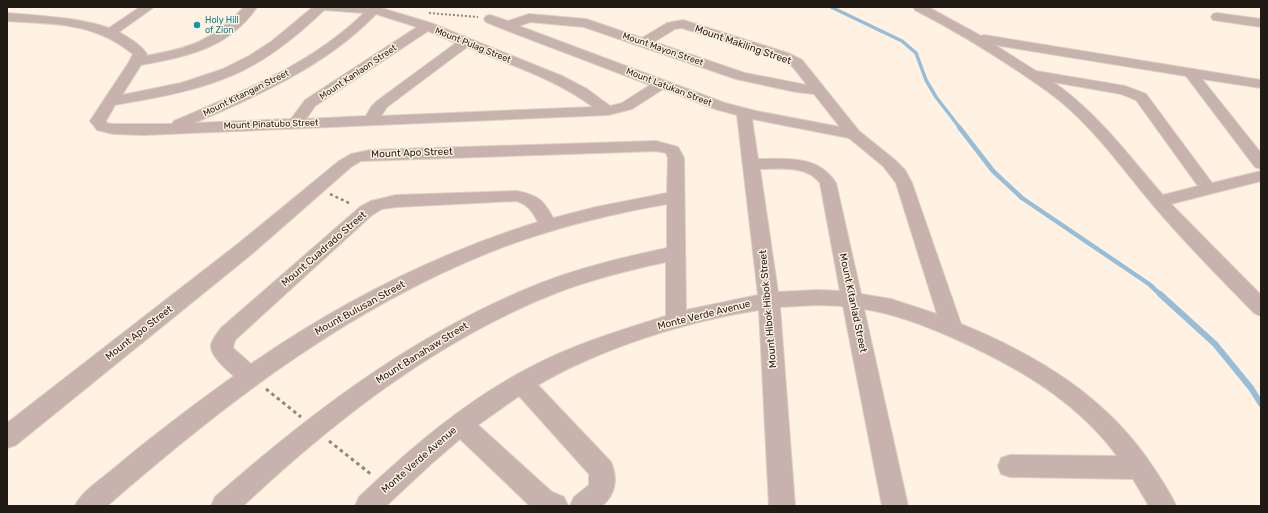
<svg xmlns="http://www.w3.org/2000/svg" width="1268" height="513" font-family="Rubik,sans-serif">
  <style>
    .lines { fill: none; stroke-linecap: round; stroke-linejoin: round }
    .stream-far2 { stroke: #98bdd6; stroke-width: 3.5 }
    .stream-far1 { stroke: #98bdd6; stroke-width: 4.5 }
    .stream { stroke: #98bdd6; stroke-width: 6 }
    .minor-casing { stroke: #dbd0c1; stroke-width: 2 }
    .path-far2 { stroke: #91887d; stroke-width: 2; stroke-dasharray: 2 2; stroke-linecap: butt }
    .path-far1 { stroke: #91887d; stroke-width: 2.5; stroke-dasharray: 3 3; stroke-linecap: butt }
    .path { stroke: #91887d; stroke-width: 3; stroke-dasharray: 3.5 3.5; stroke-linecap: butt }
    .minor { fill: #c7b2ae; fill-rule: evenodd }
    .culture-dot { fill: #0f9aa8; stroke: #fff2e2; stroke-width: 1.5 }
    .labels { text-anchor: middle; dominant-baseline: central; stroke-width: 3; stroke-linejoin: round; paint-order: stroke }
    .far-culture-label { font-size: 9px; fill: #0d838f; stroke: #fff2e2; text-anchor: start }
    .far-street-label { font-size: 9px; fill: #201b15; stroke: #fff2e2 }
    .street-label { font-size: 10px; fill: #201b15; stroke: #fff2e2 }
  </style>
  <rect width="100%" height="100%" fill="#fff2e2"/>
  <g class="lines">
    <path class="stream-far2" d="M831,7L902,41L916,53L926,80L936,97L960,128"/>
    <path class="stream-far1" d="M959,127L993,171L1022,198L1149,284L1161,295"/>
    <path class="stream" d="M1160,294L1215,344L1251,388L1261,404"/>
    <g class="minor-casing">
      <g id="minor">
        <path d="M140,7H154L119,32C129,38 140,44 147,54L146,56C193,47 210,42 244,7H257C228,49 187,56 141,65L122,95L181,83L223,69L249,56L272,41L313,7H382L381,8L431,23L562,76L587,89L610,106L622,103L650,85L503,29L486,22L484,19L486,16L490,15L508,21L529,14L586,19L642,38L667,23L683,20L788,53L802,60L859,131L895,160L905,170L912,183L961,324C1037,355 1107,397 1153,467C1161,479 1170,492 1176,506H1149L1133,479L1010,477L1001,474L998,466L1001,458L1010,455L1117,456C1076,400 1014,365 951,337C923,325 895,314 864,309L908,506H882L843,306L818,305L780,307L795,506H769L759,310C687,321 601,348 538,385L611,462C618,478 616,494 602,506H570L574,497L589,485V474L519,396L478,425L552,492L564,497L568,506H530L460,439L431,464L386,506H355L359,497C410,449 464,402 527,369C571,345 618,331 666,316V262C629,270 592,279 556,293C437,340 336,419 243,506H211L215,497C314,410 417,332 541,283C582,267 624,257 667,248V204C610,214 553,228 498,249C351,306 225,403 107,506H75C82,491 99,481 112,470C151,437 192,406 234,376C227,370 210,356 211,345C212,340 217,333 221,328L360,207L371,201L396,195L517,191C537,195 544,200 553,218L596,207L667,193L668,158L666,153L656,151L361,161L351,167L253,253L16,445L7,448V423L239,243L339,161L351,154L370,150L656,141L678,147L684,158L686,310L758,295L737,115L715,109L663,89L632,109L608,115L144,135L113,134L97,130L90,121L129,62L133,54C93,22 55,24 7,21V13C41,16 76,17 109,28ZM324,10L364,13C312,64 240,93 174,121L172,124H113L107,123L106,121L115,105C155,98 196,91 233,75C268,60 297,36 324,10ZM376,14L417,27L305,100L291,119L194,123C258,96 327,65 376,14ZM530,22L584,27L736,79L796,92L814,94L840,127L756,111L725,103L519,26ZM682,28L778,59L792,66L807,85L745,73L654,42L675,29ZM428,31L456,43L377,101L371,107L366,116L306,119L315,106ZM467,47C510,65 556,79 593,107L381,116L387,107ZM752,119L849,138L883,166L896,183L937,314L891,299L861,294L836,183C818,155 788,159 758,159ZM760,169C780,169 806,165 820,183L840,291L818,290L778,292ZM517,201C528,205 533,212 538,222C435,254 339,303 251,364L233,348L235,340L372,215L382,209L396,207Z"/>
        <path d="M913,7H928L981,36L984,35L1261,80V88L1202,79L1261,153V169L1255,167L1186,76L995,45L1036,71L1125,86L1146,94L1212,183L1261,171V181L1171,204L1261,295V316L1254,313C1220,278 1185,243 1153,205C1125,172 1100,136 1067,107C1053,94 1037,84 1021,73C987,50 952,29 915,10ZM1053,82L1121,94L1136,100L1198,186L1163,195C1128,155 1097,112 1053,82Z"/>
        <path d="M1217,13L1261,19V27L1213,20L1211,17L1213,14Z"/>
      </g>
    </g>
    <path class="path-far2" d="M429,13L478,17"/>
    <path class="path-far1" d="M330,194L351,204"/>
    <g class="path">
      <path d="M266,389L301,417"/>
      <path d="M329,441L372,475"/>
    </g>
    <use href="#minor" class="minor"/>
  </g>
  <circle class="culture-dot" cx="197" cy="25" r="4"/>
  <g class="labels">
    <g class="far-culture-label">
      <text x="205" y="20">Holy Hill<tspan x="205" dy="10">of Zion</tspan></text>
    </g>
    <g class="far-street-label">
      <text transform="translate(473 45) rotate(22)">Mount Pulag Street</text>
      <text transform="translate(663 49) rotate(19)">Mount Mayon Street</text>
      <text transform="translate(358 72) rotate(-34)">Mount Kanlaon Street</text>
      <text transform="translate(669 87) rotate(21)">Mount Latukan Street</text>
      <text transform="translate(246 93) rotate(-26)">Mount Kitangan Street</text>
      <text transform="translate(271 124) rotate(-2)">Mount Pinatubo Street</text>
    </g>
    <g class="street-label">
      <text transform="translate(743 45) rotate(19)">Mount Makiling Street</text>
      <text transform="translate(412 153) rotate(-2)">Mount Apo Street</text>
      <text transform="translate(324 249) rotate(-41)">Mount Cuadrado Street</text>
      <text transform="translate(853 303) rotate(78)">Mount Kitanlad Street</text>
      <text transform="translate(360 308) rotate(-29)">Mount Bulusan Street</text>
      <text transform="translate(768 309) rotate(-95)">Mount Hibok Hibok Street</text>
      <text transform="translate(704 315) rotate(-14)">Monte Verde Avenue</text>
      <text transform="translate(139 333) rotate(-38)">Mount Apo Street</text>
      <text transform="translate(422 353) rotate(-32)">Mount Banahaw Street</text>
      <text transform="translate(419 460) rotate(-41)">Monte Verde Avenue</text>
    </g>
  </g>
  <rect width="1268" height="513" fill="none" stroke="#201b15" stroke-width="16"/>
</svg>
